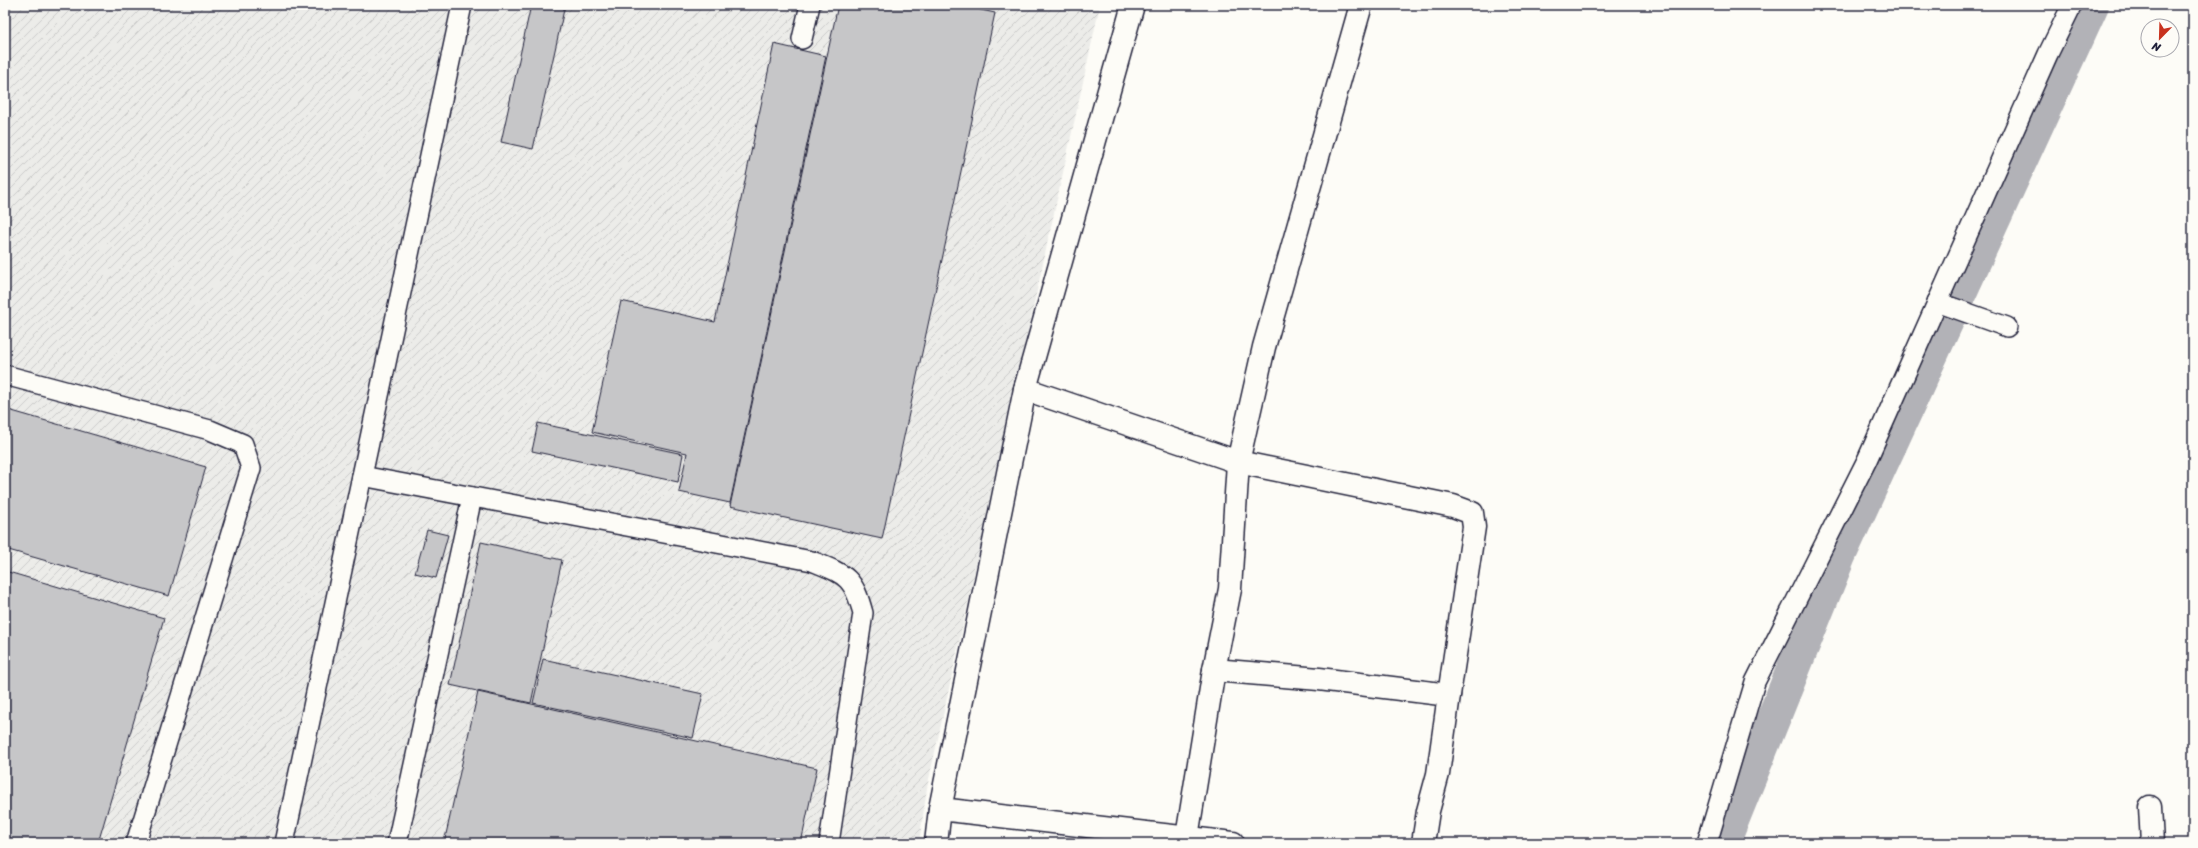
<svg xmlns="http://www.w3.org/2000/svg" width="2198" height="848" font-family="Sriracha,sans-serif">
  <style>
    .industrial { fill: url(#industrial-furrows) }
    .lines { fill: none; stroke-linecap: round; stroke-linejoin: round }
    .canal { stroke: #b2b2b7; stroke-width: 34 }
    .building { fill: #c6c6c8; stroke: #22223b }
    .service-casing { stroke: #22223b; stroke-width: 22 }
    .minor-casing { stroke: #22223b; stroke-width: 25 }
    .service { stroke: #fdfcf7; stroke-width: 19 }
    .minor { stroke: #fdfcf7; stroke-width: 22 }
  </style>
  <defs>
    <pattern id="industrial-furrows" width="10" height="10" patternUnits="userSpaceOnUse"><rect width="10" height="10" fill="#ecece9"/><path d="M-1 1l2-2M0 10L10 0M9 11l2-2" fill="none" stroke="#cacac9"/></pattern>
  </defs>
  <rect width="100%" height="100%" fill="#fdfcf7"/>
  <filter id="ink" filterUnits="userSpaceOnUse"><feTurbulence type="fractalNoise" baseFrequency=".025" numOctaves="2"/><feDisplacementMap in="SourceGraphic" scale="8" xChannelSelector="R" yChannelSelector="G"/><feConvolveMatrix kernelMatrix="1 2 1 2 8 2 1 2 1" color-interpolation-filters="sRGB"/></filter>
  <g filter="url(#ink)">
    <path class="industrial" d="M5,5H1100L927,788L919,843H5Z"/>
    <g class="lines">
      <path class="canal" d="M1723,843L1839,556L2092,5"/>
    </g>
    <g class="building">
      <path d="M531,5H565L533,149L501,142Z"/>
      <path d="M838,5H958L995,13L882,539L730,506Z"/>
      <path d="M774,44L826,56L730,503L679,492L687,453L592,432L621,301L715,322Z"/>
      <path d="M5,409L206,467L169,596L5,549Z"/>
      <path d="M538,423L683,454L678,482L532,451Z"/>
      <path d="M427,530L448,535L436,578L415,573Z"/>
      <path d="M481,542L562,560L531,703L450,685Z"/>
      <path d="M5,571L164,618L98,843H5Z"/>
      <path d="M543,659L703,694L693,738L533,703Z"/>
      <path d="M478,692L817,768L801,843H444Z"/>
    </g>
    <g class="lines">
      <g class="service-casing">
        <g id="service">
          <path d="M802,39L810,5"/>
          <path d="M1937,302L2007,327"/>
          <path d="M5,375L210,430L243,444L251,468L136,843"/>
          <path d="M362,476L812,561C846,575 853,576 863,613L829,843"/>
          <path d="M284,843L462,5"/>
          <path d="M397,843L472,497"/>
          <path d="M1707,843L1755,682L1867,460L2048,54L2072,5"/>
        </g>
      </g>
      <g class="minor-casing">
        <g id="minor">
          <path d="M1025,389L1238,462L1453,506L1472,513L1474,527L1449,695"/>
          <path d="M1214,670L1319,679L1449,695L1438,774L1428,811L1423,843"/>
          <path d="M2150,807L2152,843"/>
          <path d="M940,809L1233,843"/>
          <path d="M1187,837L1214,670L1230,589L1238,462L1264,347L1361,5"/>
          <path d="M936,843L940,809L1025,389L1133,5"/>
        </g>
      </g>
      <use href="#service" class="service"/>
      <use href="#minor" class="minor"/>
    </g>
  </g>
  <rect width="2198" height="848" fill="none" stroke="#fdfcf7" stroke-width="20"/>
  <rect x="10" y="10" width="2178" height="828" fill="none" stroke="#22223b" stroke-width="1.5" filter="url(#ink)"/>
  <g transform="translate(2160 38) rotate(203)"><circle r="19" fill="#fdfcf7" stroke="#a5a5ac"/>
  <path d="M0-3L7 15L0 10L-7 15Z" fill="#c8321e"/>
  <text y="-6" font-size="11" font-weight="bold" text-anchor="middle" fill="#22223b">N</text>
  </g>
</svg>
